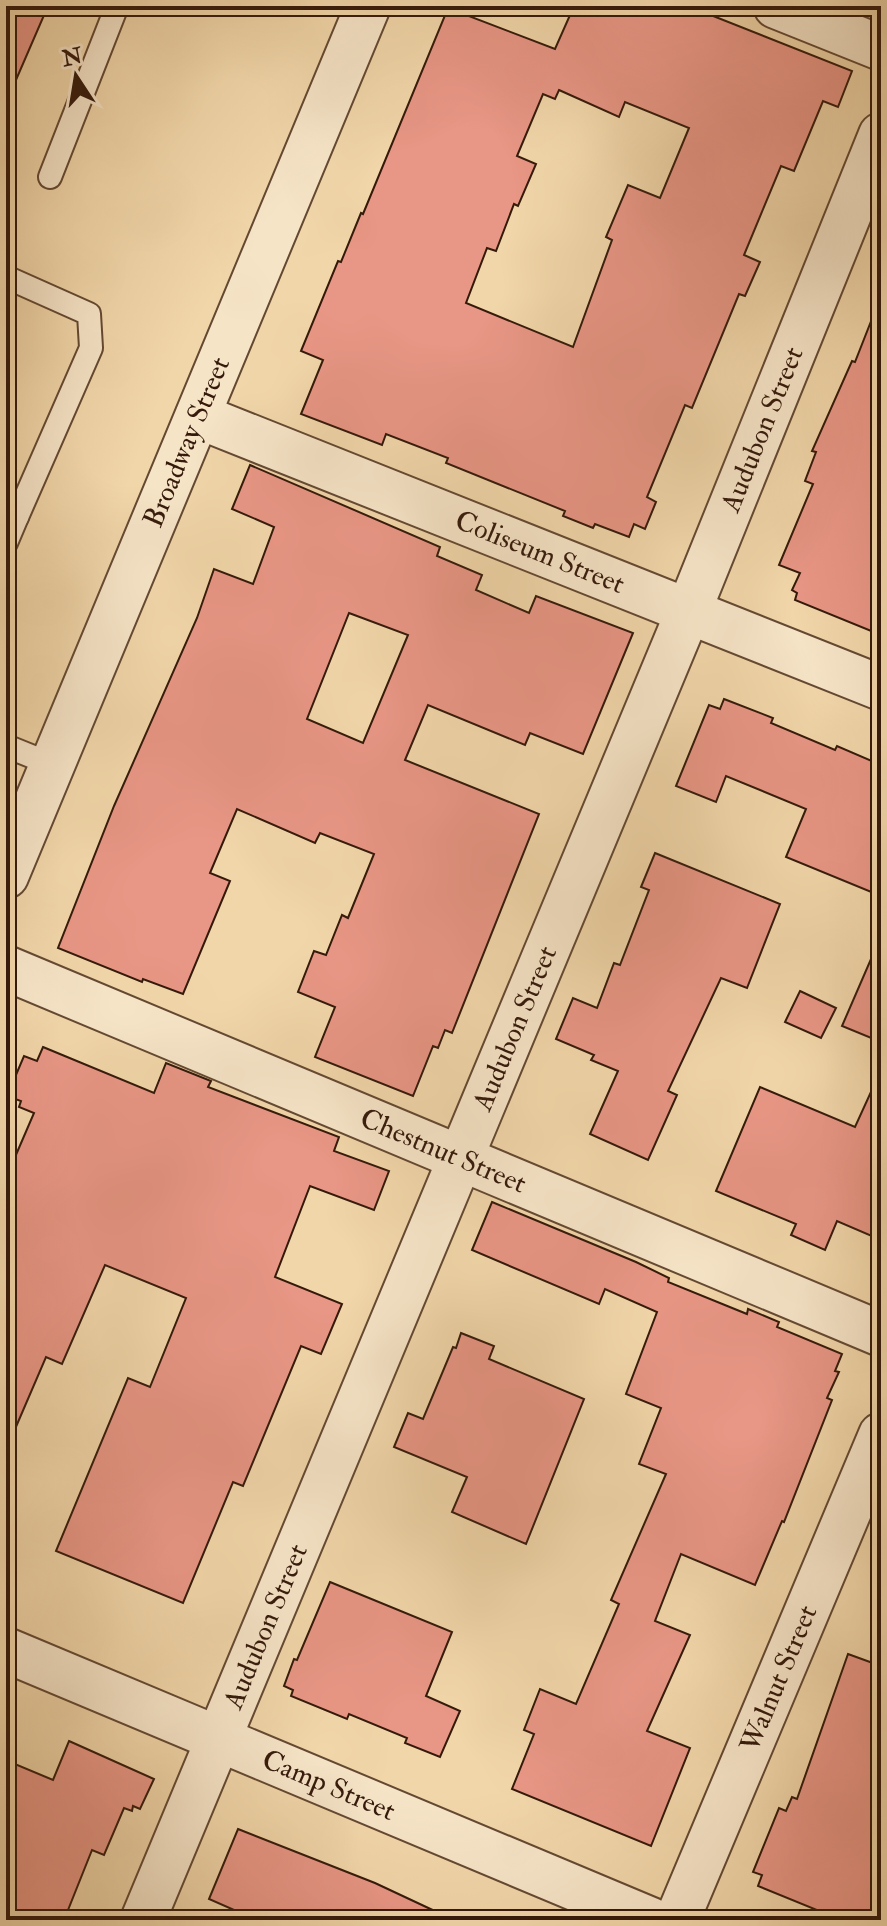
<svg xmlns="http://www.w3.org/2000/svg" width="887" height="1926" font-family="'IM FELL Double Pica',serif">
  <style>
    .building { fill: #e89685; stroke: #351a0b; stroke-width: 2; fill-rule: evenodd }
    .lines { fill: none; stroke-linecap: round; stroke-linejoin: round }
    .service-casing { stroke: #644932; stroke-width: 26 }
    .minor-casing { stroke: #644932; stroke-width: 48 }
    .tertiary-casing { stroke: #644932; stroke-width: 48 }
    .service { stroke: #f6e4c7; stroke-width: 22 }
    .minor { stroke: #f6e4c7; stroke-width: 44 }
    .tertiary { stroke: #f6e4c7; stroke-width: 44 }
    .labels { text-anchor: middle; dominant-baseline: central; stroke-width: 6; stroke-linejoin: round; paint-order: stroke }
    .street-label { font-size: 28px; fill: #351a0b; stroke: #f6e4c7 }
  </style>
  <rect width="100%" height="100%" fill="#f1d6a9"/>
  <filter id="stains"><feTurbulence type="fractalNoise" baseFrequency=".0025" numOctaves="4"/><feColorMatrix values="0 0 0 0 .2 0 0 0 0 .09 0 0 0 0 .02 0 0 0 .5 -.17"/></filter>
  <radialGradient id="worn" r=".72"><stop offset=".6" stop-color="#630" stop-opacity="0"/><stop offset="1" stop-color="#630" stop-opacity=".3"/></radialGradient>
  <g class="building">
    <path d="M6,6H48L6,103Z"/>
    <path d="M574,6H688L852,71L838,107L823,101L794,171L781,166L744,255L760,262L745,296L739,294L692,408L685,405L647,497L656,502L645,529L634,524L629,537L595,524L593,528L563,516L565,511L446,463L448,458L386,434L382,445L301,414L323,360L301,351L338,261L341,262L361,213L363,214L448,8L555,49ZM559,90L619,117L625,102L689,128L660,198L628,185L606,237L612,240L573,347L466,303L487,248L496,251L514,204L518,206L536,164L517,156L543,94L555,99Z"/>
    <path d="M879,301H881V635L795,600L797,593L792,590L800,573L779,565L813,484L805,481L816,452L812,451L852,361L855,362Z"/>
    <path d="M250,465L440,547L437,556L482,575L476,590L529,613L536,596L633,633L583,754L530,733L525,745L428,705L405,760L539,814L452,1033L445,1030L438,1048L433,1046L413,1096L315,1057L335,1007L298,992L314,951L326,955L342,915L348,918L374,854L320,833L315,843L237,809L210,873L230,881L183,994L143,979L142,982L58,948L114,806L197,618L214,569L253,584L274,527L232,509ZM349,613L408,635L363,743L307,719Z"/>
    <path d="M724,699L773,718L771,723L835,750L837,746L881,765V896L786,857L806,809L726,776L716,802L676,786L709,705L720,709Z"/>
    <path d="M655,853L780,904L747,988L721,978L668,1091L677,1095L648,1160L590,1134L618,1071L591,1060L594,1055L556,1039L573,998L597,1008L614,963L620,965L649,890L641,887Z"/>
    <path d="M881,936V1042L842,1026Z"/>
    <path d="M800,991L836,1008L821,1038L785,1022Z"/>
    <path d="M43,1047L154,1093L166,1063L211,1081L208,1087L339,1137L334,1151L389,1171L374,1210L310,1186L275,1277L342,1304L321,1354L301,1346L243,1486L233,1482L183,1603L56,1551L128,1378L150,1387L186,1298L105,1265L62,1364L46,1357L6,1450V1178L34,1113L19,1107L21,1101L7,1096L24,1056L37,1061Z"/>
    <path d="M881,1070V1240L837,1221L825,1250L791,1235L796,1224L716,1191L760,1087L855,1127Z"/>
    <path d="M492,1202L636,1262L669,1278L668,1282L747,1314L748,1309L779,1322L777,1327L842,1354L835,1371L839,1372L827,1398L832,1400L784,1522L782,1521L755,1585L681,1554L655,1621L690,1635L647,1731L690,1748L651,1846L512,1789L534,1734L524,1730L540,1689L576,1704L619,1604L611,1600L666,1474L639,1464L661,1408L626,1394L657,1312L605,1289L599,1304L472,1250Z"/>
    <path d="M461,1333L494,1346L489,1359L584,1399L526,1544L452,1512L467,1477L394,1447L408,1413L423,1419L453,1347L456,1348Z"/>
    <path d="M330,1582L452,1632L426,1696L460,1711L440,1757L405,1743L407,1738L349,1714L347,1719L291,1696L293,1690L284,1686L294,1659L297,1660Z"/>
    <path d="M848,1654L881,1666V1920H833L816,1913L817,1910L758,1886L762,1875L753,1872L779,1808L786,1811L792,1797L797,1799Z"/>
    <path d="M69,1741L154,1779L140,1809L133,1806L132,1811L124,1808L104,1855L92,1850L64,1920H6V1785L15,1764L53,1780Z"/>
    <path d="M238,1829L375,1883L454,1920H257L209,1899Z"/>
  </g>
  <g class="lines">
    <g class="service-casing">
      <g id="service">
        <path d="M50,177L117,6"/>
        <path d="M6,277L89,314L91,348L17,517L6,513"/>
        <path d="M6,543L17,517"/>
        <path d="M6,746L53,765"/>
      </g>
    </g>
    <g class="minor-casing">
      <g id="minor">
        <path d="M776,6L881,48"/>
        <path id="s1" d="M198,416L881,688"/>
        <path id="s2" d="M6,968L881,1334"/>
        <path id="s3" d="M6,1650L651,1920"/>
        <path id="s4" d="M143,1920L689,610L881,135"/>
        <path id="s5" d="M677,1920L881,1435"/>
      </g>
    </g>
    <g class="tertiary-casing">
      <g id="tertiary">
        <path id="s6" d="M6,876L368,6"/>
      </g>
    </g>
    <use href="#service" class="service"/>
    <use href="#minor" class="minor"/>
    <use href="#tertiary" class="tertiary"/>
  </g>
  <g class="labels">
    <g class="street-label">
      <text stroke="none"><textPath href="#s4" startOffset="1614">Audubon Street</textPath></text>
      <text stroke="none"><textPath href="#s6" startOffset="470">Broadway Street</textPath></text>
      <text stroke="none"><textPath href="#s1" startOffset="368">Coliseum Street</textPath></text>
      <text stroke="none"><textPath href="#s4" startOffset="966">Audubon Street</textPath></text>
      <text stroke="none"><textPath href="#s2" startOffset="474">Chestnut Street</textPath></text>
      <text stroke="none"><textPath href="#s4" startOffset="318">Audubon Street</textPath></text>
      <text stroke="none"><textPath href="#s5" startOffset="262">Walnut Street</textPath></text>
      <text stroke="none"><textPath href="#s3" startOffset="350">Camp Street</textPath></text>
    </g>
  </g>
  <rect width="887" height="1926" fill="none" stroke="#f1d6a9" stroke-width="32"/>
  <rect x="8" y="8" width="871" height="1910" fill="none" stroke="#351a0b" stroke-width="4"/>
  <rect x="16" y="16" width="855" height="1894" fill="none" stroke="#351a0b" stroke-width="2"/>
  <g transform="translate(76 76) rotate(348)" stroke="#f6e4c7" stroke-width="6" paint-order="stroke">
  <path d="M0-6L14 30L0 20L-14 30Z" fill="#351a0b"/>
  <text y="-12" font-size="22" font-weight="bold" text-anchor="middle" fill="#351a0b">N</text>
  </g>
  <rect width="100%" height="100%" filter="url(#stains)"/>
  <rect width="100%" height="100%" fill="url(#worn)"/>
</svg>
